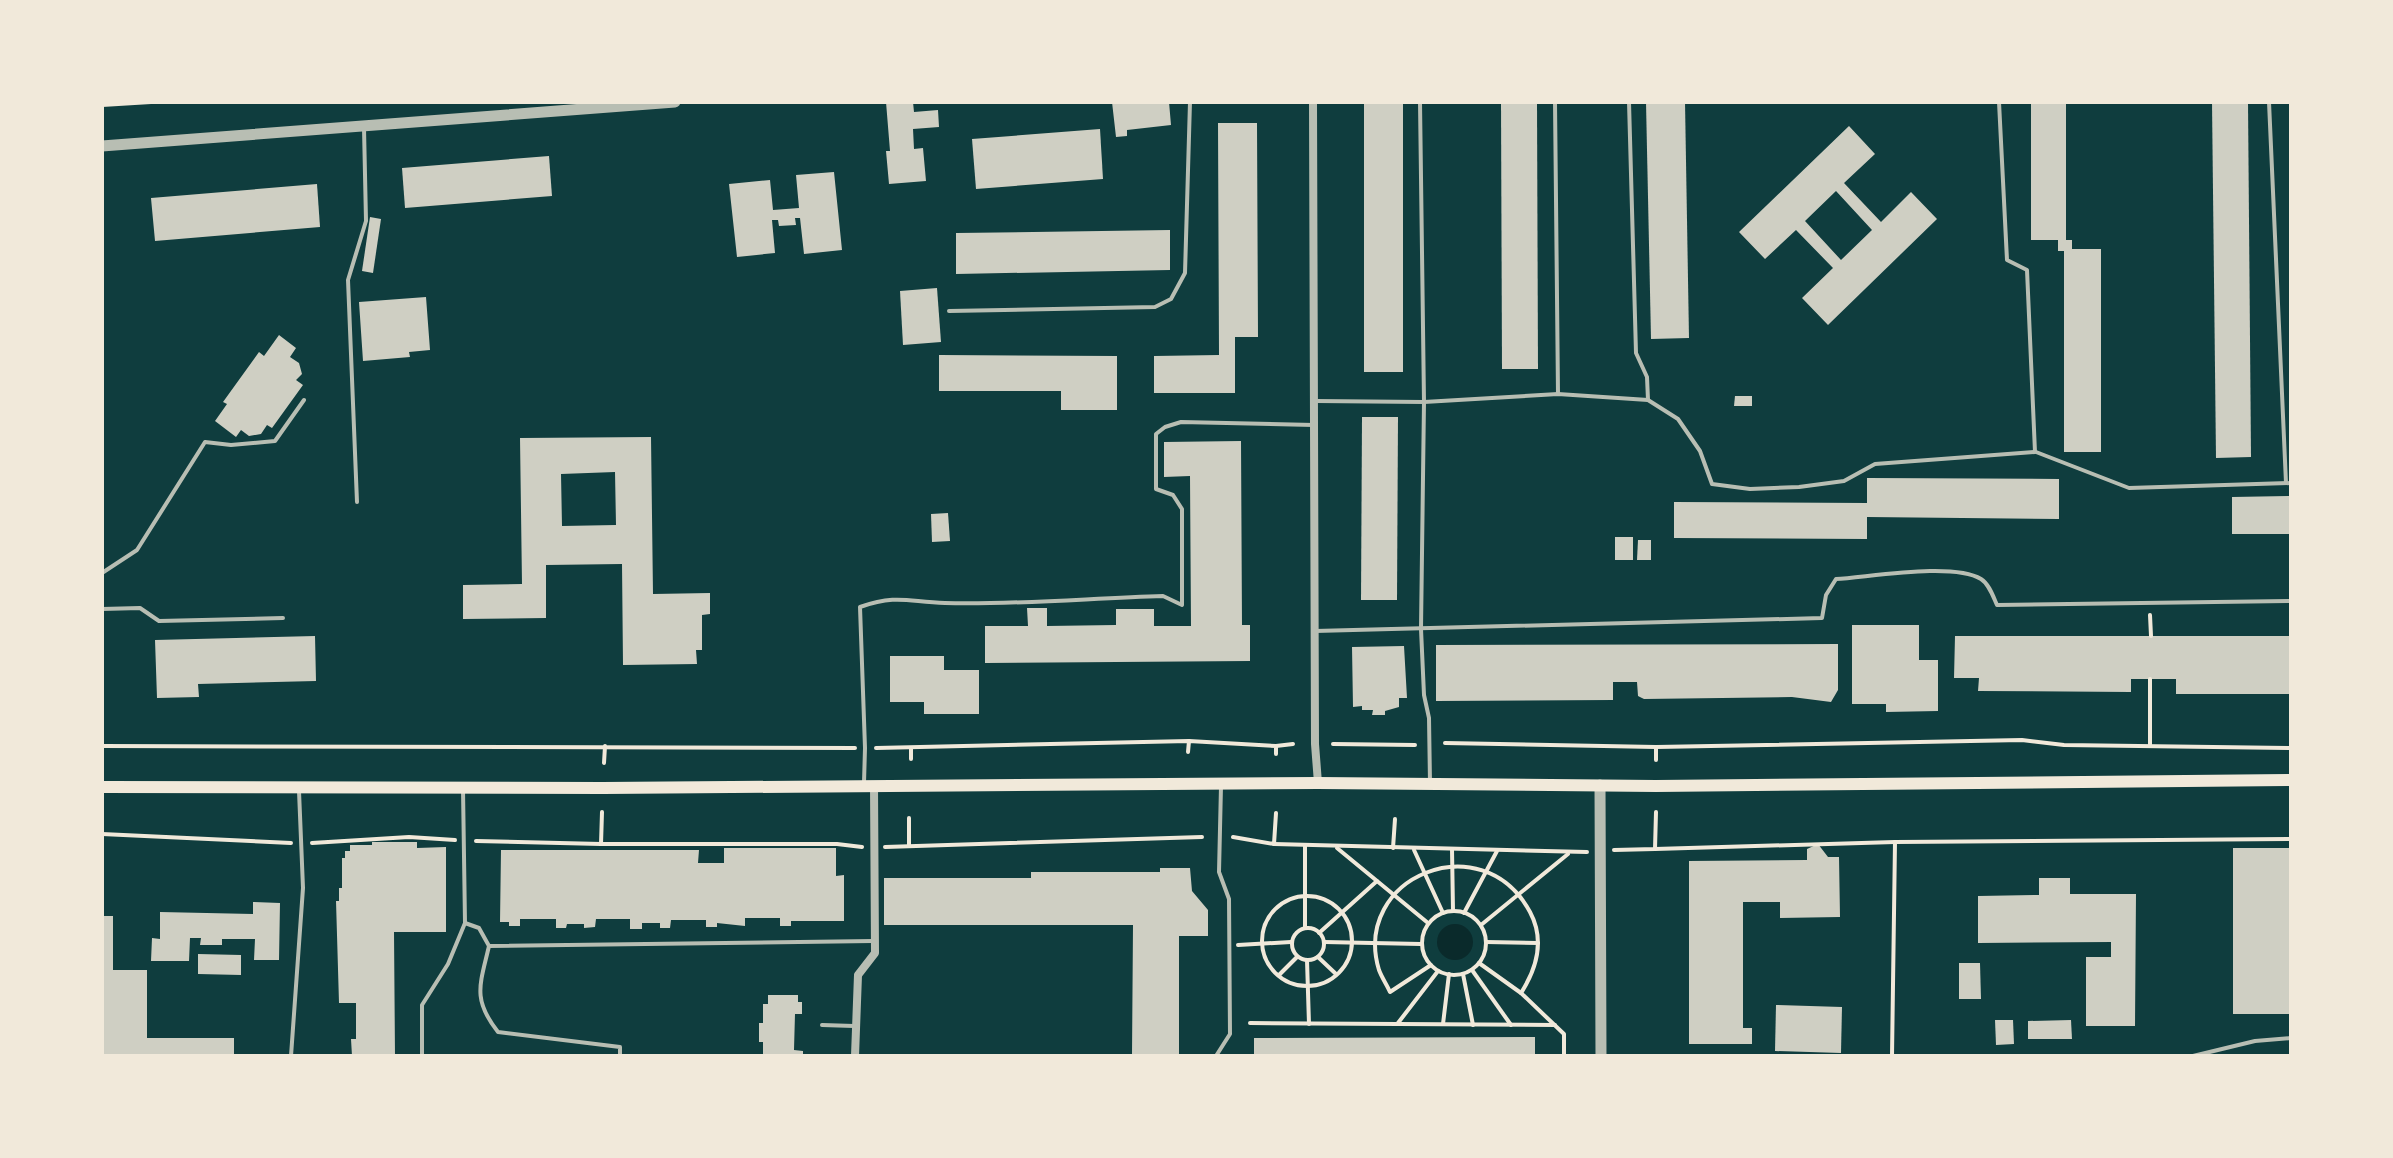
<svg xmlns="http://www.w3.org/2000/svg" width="2393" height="1158" font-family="'Roboto Condensed',sans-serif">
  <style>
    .water { fill: #0a2a2b }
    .building { fill: #cfcfc3; fill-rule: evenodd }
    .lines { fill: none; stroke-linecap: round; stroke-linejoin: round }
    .path { stroke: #f1e9da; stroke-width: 4 }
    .service { stroke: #b8beb3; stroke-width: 4 }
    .minor { stroke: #b8beb3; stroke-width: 8 }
    .tertiary { stroke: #b8beb3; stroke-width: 11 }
    .secondary { stroke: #f1e9da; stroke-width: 12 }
  </style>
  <rect width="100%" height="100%" fill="#0f3d3e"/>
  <circle class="water" cx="1455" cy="942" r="18"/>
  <g class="building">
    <path d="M886,102H913L914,112L938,110L939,127L913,129L914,149L923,148L926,181L889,184L886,151H890Z"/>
    <path d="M1112,102H1169L1171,125L1127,130V136L1116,137Z"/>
    <rect x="1364" y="102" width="39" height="270"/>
    <path d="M1501,102H1537L1538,369H1502Z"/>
    <path d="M1646,102H1685L1689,338L1651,339Z"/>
    <path d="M2031,102H2066V240H2072V249H2101V452H2064V251H2058V240H2031Z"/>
    <path d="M2212,102H2248L2251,457L2216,458Z"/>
    <path d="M1218,123H1257L1258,337H1235V393H1154V356L1219,355Z"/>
    <path d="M1849,126L1875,154L1844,183L1881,222L1911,192L1937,219L1828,325L1802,298L1833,268L1796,230L1765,259L1739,232ZM1836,191L1872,230L1841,260L1805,221Z"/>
    <path d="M1100,129L1103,179L976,189L972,139Z"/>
    <path d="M549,156L552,196L405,208L402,168Z"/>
    <path d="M834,172L842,250L804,254L800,218H795L796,225L779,226L778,220H772L775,253L737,257L729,184L770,180L773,210L799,208L796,175Z"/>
    <path d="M317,184L320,227L155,241L151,198Z"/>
    <path d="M370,217L381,219L373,273L362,271Z"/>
    <path d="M1170,230V270L956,274V233Z"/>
    <path d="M937,288L941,342L903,345L900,291Z"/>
    <path d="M426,297L430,350L409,352L410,357L363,361L359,302Z"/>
    <path d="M279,335L296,348L290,357L299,363L302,374L296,380L303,385L272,428L267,425L261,434L249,436L241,430L236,437L215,421L227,404L223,402L259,352L264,356Z"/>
    <path d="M939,355L1117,356V410H1061V391H939Z"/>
    <path d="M1735,396H1752V406H1734Z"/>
    <path d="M1362,417H1398L1397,600H1361Z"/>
    <path d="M651,437L653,594L710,593V614L702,615V650H696L697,664L623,665L622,564L546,565V618L463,619V585L522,584L520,438ZM615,472L616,525L562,526L561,474Z"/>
    <path d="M1241,441L1242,625H1250V661L985,663V626H1028L1027,608H1047V626L1116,625V609H1154V626H1191L1190,476L1164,477V442Z"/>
    <path d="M1867,478L2059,479V519L1867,517V539L1674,538V502L1867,503Z"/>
    <path d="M2291,496V534H2232V497Z"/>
    <path d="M948,513L950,541L932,542L931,514Z"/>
    <rect x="1615" y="537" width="18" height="23"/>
    <path d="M1638,540H1651V560H1637Z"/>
    <path d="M1852,625H1919V660H1938V711L1886,712V704H1852Z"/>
    <path d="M315,636L316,681L198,684L199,697L157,698L155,640Z"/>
    <path d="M1955,636H2291V694H2176V679H2131V692L1978,691L1979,678H1954Z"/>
    <path d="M1838,644V690L1831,702L1792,697L1644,699L1638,696L1637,682H1613V700L1436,701V645Z"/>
    <path d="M1404,646L1407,698H1399V707L1385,711V715H1372L1373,710H1362V706L1353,707L1352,647Z"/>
    <path d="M890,656H944V670H979V714H924V702H890Z"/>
    <path d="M372,842H417V848L446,847V932H394L395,1056H352L351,1039H356V1003H339L336,901H339V888H342V858H345V851H350V845H372Z"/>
    <path d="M1818,844L1828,857H1839L1840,917L1780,918V902H1743V1028H1752V1044H1689V861L1807,860V849Z"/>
    <path d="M724,848H836V876L844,875V921H791V926H780V918H745V926L717,923V927H706V920H671L670,928H660V923H642V929H630V919H596L595,927L584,928V924H567L566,928H556V919H520V926H509V922H500L501,850H699L698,863H724Z"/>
    <rect x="2233" y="848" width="58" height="166"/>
    <path d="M1160,868H1190L1192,891L1208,910V936H1179V1056H1132L1133,925H884V878H1031V872H1160Z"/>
    <path d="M2039,878H2070V894H2136L2135,1026H2086V957H2111V942L1978,943V896L2039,895Z"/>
    <path d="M253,902L280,903L279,960H254L255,939H222V945H200L201,938H190L189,961H151L152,938L160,939V912L253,914Z"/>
    <path d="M102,916H113V970H147V1038H234V1056H102Z"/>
    <path d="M198,954L241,955V975L198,974Z"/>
    <path d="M1959,963H1980L1981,999H1959Z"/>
    <path d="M768,995H798V1002H802V1014H795L794,1050L803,1051V1056H763V1042H759V1023H763V1004H768Z"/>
    <path d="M1776,1005L1842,1007L1841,1053L1775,1051Z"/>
    <path d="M1995,1020H2013L2014,1044L1996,1045Z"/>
    <path d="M2071,1020L2072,1039H2028V1021Z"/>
    <path d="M1535,1037V1056H1254V1038Z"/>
  </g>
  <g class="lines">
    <g class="path">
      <path d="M102,105L151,102"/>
      <path d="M2150,615L2151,636"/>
      <path d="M2150,679V746"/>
      <path d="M1445,743L1656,747V760"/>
      <path d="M1333,744L1415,745"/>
      <path d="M102,746L855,748"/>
      <path d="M1276,746L1293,744"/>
      <path d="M1656,747L2022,740L2064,745L2291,748"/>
      <path d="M876,748L1189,741L1276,746V754"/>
      <path d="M1188,752L1189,741"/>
      <path d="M911,759V748"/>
      <path d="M604,763L605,746"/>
      <path d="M102,834L291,843"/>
      <path d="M1233,837L1274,844L1276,813"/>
      <path d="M476,841L601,844L602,812"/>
      <path d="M312,843L409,837L455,840"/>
      <path d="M601,844H837L862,847"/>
      <path d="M1274,844L1587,852"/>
      <path d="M909,845V818"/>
      <path d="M885,847L1202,837"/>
      <path d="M1337,848L1428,923"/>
      <path d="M1393,848L1395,819"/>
      <path d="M1452,849L1453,911"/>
      <path d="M1655,849L1895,842L2291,839"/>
      <path d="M1414,850L1443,913"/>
      <path d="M1614,850L1655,849L1656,812"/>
      <circle cx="1307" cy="941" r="45"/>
      <circle cx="1454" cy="943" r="32"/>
      <path d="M1464,913L1497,851"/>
      <path d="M1481,925L1568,854"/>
      <path d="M1305,927V846"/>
      <circle cx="1308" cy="944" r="16"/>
      <path d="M1319,933L1377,881"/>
      <path d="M1324,942L1421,944"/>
      <path d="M1486,942L1538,943"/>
      <path d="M1238,945L1291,942"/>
      <path d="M1318,957L1336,974"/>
      <path d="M1307,960L1309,1024"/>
      <path d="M1479,963L1521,993L1564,1034V1056"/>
      <path d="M1431,965L1390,992C1387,985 1382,978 1379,970C1351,877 1482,823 1530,912C1545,940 1537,968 1521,993"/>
      <path d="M1472,970L1511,1025"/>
      <path d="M1463,974L1473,1025"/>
      <path d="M1279,975L1297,957"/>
      <path d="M1250,1023L1555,1025"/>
      <path d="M1398,1023L1438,971"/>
      <path d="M1443,1024L1449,974"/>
      <path d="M1892,1056L1895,842"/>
    </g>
    <g class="service">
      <path d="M1420,102L1424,402L1421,629L1424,695L1429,718L1430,783"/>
      <path d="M1555,102L1558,394"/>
      <path d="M1629,102L1636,353L1647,377L1648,400"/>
      <path d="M2269,102L2286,483"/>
      <path d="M949,311L1155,307L1171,299L1185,273L1190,102"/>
      <path d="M1316,401L1424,402L1558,394L1648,400L1678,419L1700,451L1712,484L1750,489L1799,487L1844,481L1875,464L2035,452L2027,270L2007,260L1999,102"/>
      <path d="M2036,452L2129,488L2291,483"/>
      <path d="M357,502L348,280L366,221L364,128"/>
      <path d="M102,573L137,550L205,442L231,445L275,441L304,400"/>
      <path d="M102,609L140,608L159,621L283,618"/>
      <path d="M1315,631L1822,618L1826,595L1836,579C1870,577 1953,562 1981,579C1989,584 1993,596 1997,605L2291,601"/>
      <path d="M864,783L865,748L860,607C898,594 908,602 945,603C1017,605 1091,598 1163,596L1182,605V509L1173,495L1156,489V434L1165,427L1181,422L1314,425"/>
      <path d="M465,923L479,928L489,946"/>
      <path d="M822,1025L854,1026"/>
      <path d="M291,1056L303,888L299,791"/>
      <path d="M422,1056V1005L448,964L465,923L463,789"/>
      <path d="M620,1056V1047L498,1032C472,999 480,985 489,946L873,941"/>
      <path d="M1216,1056L1230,1034L1229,899L1219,872L1221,786"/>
      <path d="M2193,1056L2255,1041L2291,1038"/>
    </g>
    <g class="minor">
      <path d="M1313,102L1315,744L1318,783"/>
      <path d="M855,1056L858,975L875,953L874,785"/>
    </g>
    <g class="tertiary">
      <path d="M102,146L675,102"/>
      <path d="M1600,785L1601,1056"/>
    </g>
    <path class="secondary" d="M102,787L603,788L1318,783L1656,786L2291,780"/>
  </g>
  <rect width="2393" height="1158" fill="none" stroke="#f1e9da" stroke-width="208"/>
</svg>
